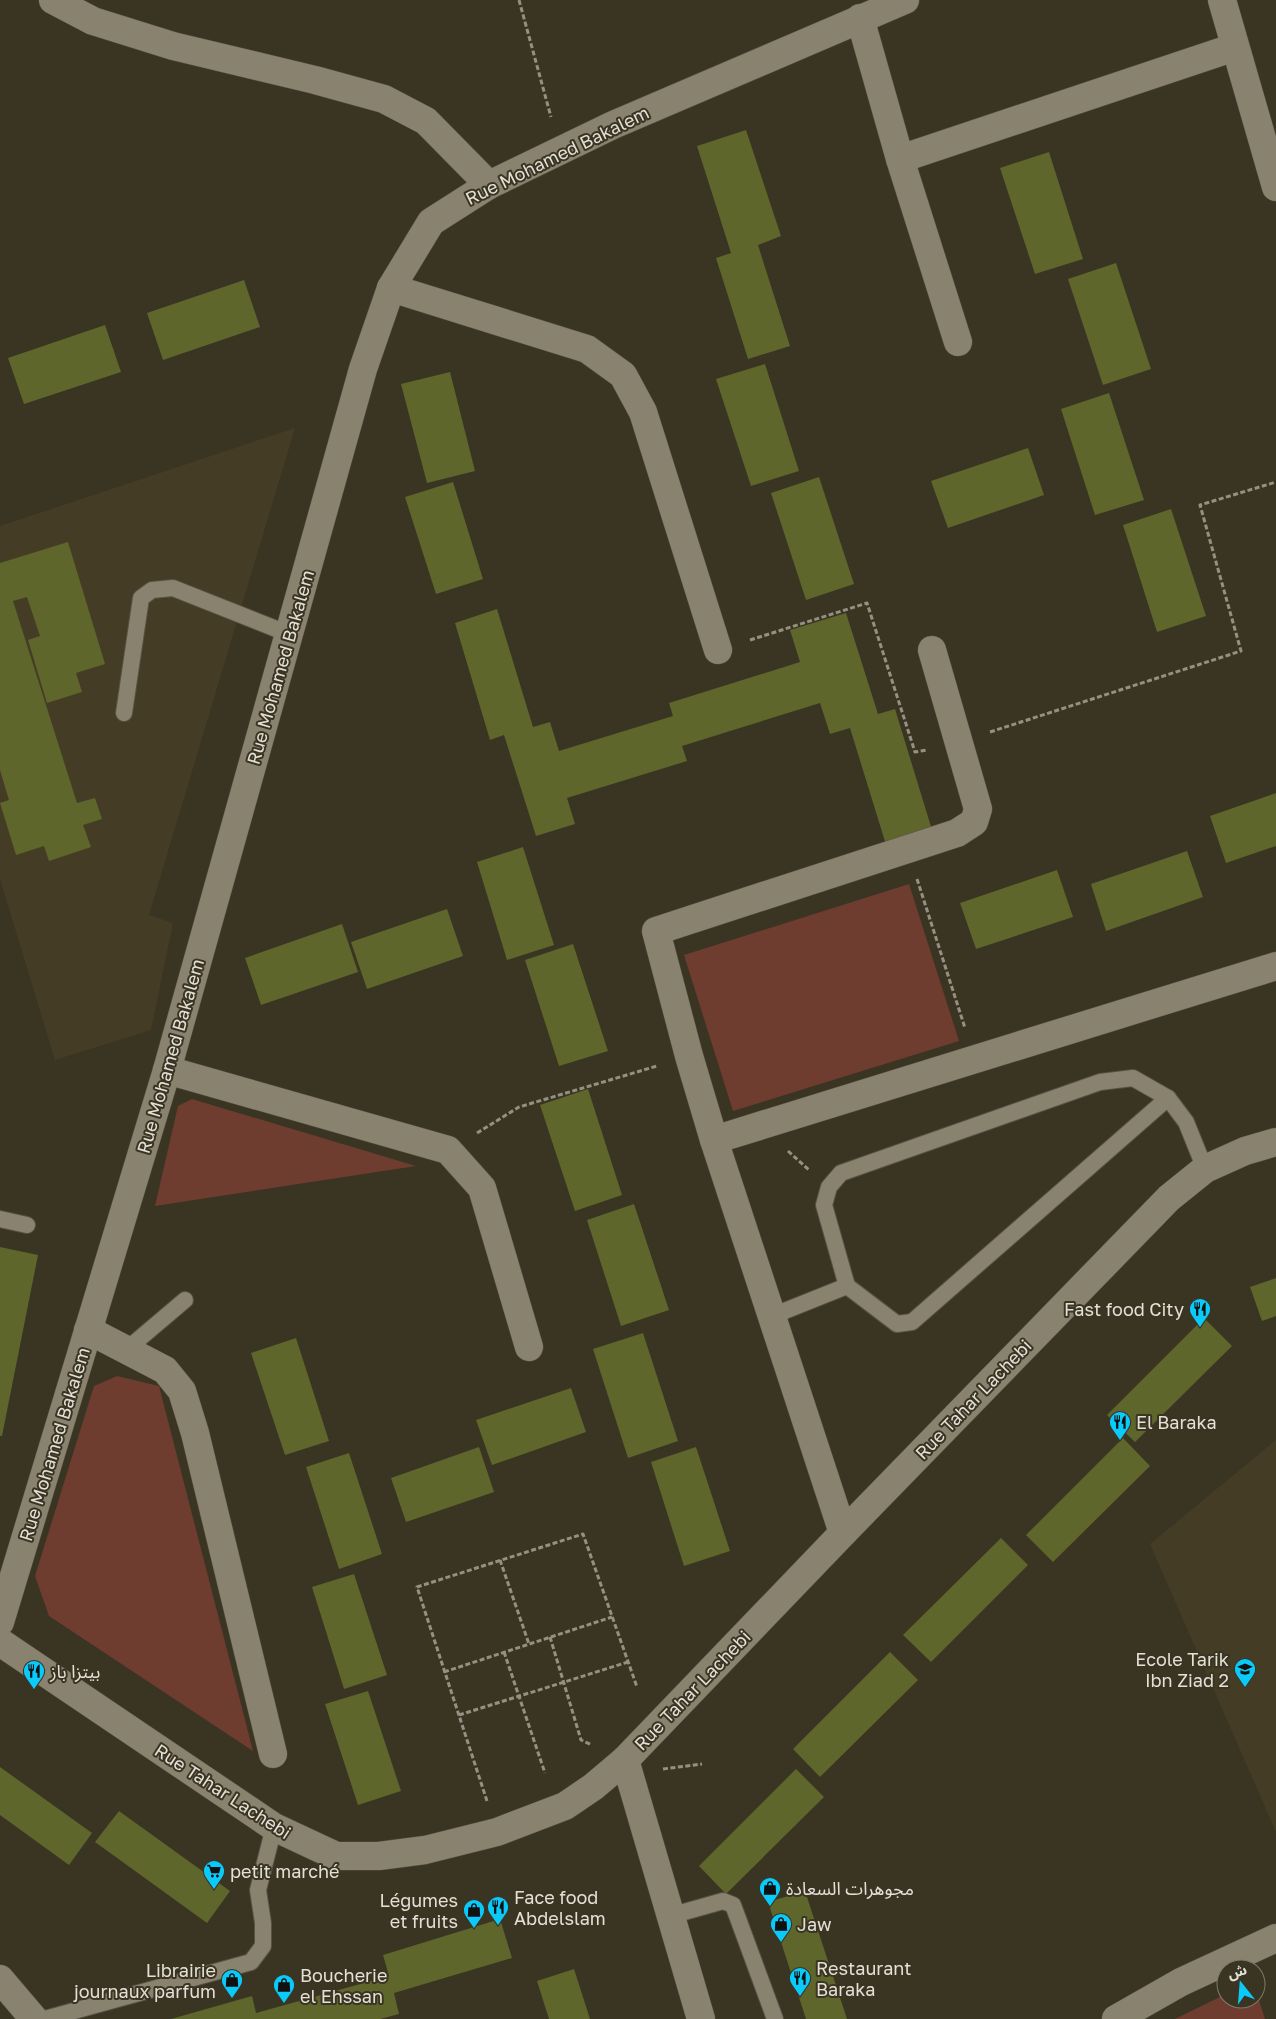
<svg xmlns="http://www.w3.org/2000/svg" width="1276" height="2019" font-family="'Golos Text','Noto Sans Arabic',sans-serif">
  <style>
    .built { fill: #453c26 }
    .green { fill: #6e3d2f }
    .building { fill: #5e662c }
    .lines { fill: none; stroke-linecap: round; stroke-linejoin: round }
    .service-casing { stroke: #585244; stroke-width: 18 }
    .minor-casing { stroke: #585244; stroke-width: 29 }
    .tertiary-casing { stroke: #585244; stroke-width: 29 }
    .path { stroke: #959082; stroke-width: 3; stroke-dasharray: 5 2.5; stroke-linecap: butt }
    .service { stroke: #89826f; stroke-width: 16 }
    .minor { stroke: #89826f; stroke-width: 28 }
    .tertiary { stroke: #89826f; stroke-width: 28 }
    .labels { text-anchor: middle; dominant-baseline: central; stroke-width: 4; stroke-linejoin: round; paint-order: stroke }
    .street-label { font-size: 18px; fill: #e4e0d6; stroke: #3a3423 }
    .poi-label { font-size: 18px; fill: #e4e0d6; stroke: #3a3423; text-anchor: start }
  </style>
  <rect width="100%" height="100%" fill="#3a3423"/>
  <g class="built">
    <path d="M295,428L149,915L173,923L151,1030L55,1060L0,879V526Z"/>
    <path d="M1276,1440V1832L1150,1544Z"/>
  </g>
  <g class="green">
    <path d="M909,884L959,1041L733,1111L684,955Z"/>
    <path d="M192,1099L416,1166L155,1206L178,1106Z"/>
    <path d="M117,1376L159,1386L253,1751L49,1616L35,1576L94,1386Z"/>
    <path d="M1256,1991L1265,2019H1175L1226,1994V1999H1256Z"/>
  </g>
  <g class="building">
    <path d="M746,130L781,236L758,245L790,346L748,359L716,258L731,253L697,146Z"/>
    <path d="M1049,152L1083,259L1035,274L1000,168Z"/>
    <path d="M1116,263L1151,369L1103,385L1068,279Z"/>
    <path d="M244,280L260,327L163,360L147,313Z"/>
    <path d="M105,325L121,372L24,404L8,358Z"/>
    <path d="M765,364L799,471L751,486L716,379Z"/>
    <path d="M450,372L475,471L427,483L401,384Z"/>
    <path d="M1109,393L1144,500L1095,515L1061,409Z"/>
    <path d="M1028,448L1044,495L948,528L931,481Z"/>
    <path d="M819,477L854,584L806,600L771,493Z"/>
    <path d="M453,482L483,579L436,594L405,497Z"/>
    <path d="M1171,509L1206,616L1157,632L1123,525Z"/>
    <path d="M68,542L105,664L76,673L82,692L47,703L28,640L40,636L27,597L13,601L77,803L95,798L102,819L83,825L91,847L49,861L44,846L16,855L0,803L9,800L0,770V563Z"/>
    <path d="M497,609L533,727L550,722L559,751L673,716L669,703L800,662L790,630L846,613L878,714L895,709L933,833L887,848L850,728L830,734L820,703L682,746L687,761L567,798L575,824L536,836L504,735L490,740L455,623Z"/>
    <path d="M1276,793V846L1226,863L1210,816Z"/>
    <path d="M523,847L554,945L507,960L477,862Z"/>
    <path d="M1187,851L1203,897L1106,931L1091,884Z"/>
    <path d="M1057,870L1073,917L976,949L960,903Z"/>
    <path d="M447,909L463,956L367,989L351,942Z"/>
    <path d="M342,924L358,972L261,1005L245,958Z"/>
    <path d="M573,944L608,1051L559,1066L525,960Z"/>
    <path d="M588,1089L622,1195L575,1211L540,1105Z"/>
    <path d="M634,1204L669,1310L621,1326L587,1220Z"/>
    <path d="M0,1247L38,1255L2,1436H0Z"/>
    <path d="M1276,1278V1316L1262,1321L1250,1287Z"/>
    <path d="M1204,1318L1232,1346L1135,1442L1107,1415Z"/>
    <path d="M643,1333L678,1441L628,1458L593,1349Z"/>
    <path d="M296,1338L329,1441L285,1455L251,1353Z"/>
    <path d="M571,1388L586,1432L492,1465L476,1420Z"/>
    <path d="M1123,1438L1150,1466L1053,1562L1026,1535Z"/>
    <path d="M479,1447L494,1492L406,1522L391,1478Z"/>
    <path d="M696,1447L730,1551L684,1566L651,1462Z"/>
    <path d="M349,1453L382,1554L339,1569L306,1467Z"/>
    <path d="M1001,1538L1028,1565L931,1662L903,1635Z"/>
    <path d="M354,1574L387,1675L344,1689L312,1587Z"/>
    <path d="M890,1652L918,1680L820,1777L793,1749Z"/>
    <path d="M368,1691L401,1791L358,1805L325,1704Z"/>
    <path d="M0,1767L92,1833L69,1865L0,1815Z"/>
    <path d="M796,1769L824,1797L726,1894L699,1866Z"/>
    <path d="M119,1811L230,1891L207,1923L95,1842Z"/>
    <path d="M805,1891L847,2019H806L768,1902Z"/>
    <path d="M500,1919L512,1958L394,1993L399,2014L380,2019H171L252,1996L256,2013L389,1976L383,1955Z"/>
    <path d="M574,1969L590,2019H549L537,1981Z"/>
  </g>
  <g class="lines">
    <g class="service-casing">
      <g id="service">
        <path d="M124,713L141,598L152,590L173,588L289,634"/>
        <path d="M0,1219L27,1225"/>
        <path d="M847,1286L824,1205L829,1187L841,1173L1100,1082L1133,1078L1168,1098L1186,1122L1205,1169"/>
        <path d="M772,1316L847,1286L897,1324L912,1322L1168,1098"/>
        <path d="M126,1350L185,1300"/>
        <path d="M670,1916L723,1901L733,1905L775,2019"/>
        <path d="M45,2019L251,1962L263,1946V1923L258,1890L274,1827"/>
      </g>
    </g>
    <g class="minor-casing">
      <g id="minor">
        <path d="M53,0L93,21L173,46L315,80L384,99L426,121L489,185"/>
        <path d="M1222,0L1276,187"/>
        <path d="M860,18L900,159L958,342"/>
        <path d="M900,159L1235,47"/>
        <path d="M391,288L587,349L623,375L643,412L718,650"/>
        <path d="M167,1070L448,1150L482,1188L529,1347"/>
        <path d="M714,1140L1276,966"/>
        <path d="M88,1330L165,1370L182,1391L195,1433L273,1754"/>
        <path d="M843,1533L714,1140L689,1056L656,931L957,833L974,822L978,809L932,650"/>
        <path d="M0,1622L167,1070L363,369L391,288L431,222L489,185L613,125L905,0"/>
        <path d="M625,1760L701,2019"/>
        <path d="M0,1979L34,2019"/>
        <path d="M1116,2019L1181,1982L1276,1938"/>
      </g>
    </g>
    <g class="tertiary-casing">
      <path id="tertiary" d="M0,1642L274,1827L336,1856H379L425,1850L497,1832L565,1806L593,1787L625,1760L843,1533L1169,1198L1205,1169L1245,1151L1276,1142"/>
    </g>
    <g class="path">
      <path d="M519,0L551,117"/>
      <path d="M750,640L867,603L915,752L927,750"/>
      <path d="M990,732L1241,651L1200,505L1276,482"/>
      <path d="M917,879L965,1028"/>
      <path d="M477,1133L519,1107L657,1066"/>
      <path d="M788,1151L809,1170"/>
      <path d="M500,1560L529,1644"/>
      <path d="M550,1637L581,1740L592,1745"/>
      <path d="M504,1652L545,1773"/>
      <path d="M444,1672L612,1617"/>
      <path d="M459,1715L628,1662"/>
      <path d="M663,1769L702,1764"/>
      <path d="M487,1801L417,1587L583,1534L637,1687"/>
    </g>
    <use href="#service" class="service"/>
    <use href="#minor" class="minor"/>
    <use href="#tertiary" class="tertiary"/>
  </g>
  <defs>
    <g id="restaurant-pin" transform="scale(1.125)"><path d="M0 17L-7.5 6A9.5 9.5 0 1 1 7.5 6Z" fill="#0acafa" stroke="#3a3423"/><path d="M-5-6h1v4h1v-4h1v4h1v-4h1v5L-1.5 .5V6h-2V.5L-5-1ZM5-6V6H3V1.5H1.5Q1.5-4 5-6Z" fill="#111"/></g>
    <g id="school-pin" transform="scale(1.125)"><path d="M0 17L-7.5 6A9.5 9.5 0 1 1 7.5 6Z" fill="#0acafa" stroke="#3a3423"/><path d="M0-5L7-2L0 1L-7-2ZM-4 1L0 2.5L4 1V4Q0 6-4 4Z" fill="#111"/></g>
    <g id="supermarket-pin" transform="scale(1.125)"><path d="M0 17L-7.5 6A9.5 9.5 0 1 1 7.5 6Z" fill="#0acafa" stroke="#3a3423"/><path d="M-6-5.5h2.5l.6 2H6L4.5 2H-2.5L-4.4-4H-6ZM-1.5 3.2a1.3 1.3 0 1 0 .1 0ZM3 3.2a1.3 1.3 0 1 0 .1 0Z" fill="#111"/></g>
    <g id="shop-pin" transform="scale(1.125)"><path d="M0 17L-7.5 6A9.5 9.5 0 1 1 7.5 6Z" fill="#0acafa" stroke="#3a3423"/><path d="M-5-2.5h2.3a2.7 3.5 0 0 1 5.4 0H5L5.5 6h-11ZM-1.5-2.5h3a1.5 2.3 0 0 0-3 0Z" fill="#111"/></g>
  </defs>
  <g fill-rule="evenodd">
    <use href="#restaurant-pin" x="1200" y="1309"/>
    <use href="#restaurant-pin" x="1120" y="1422"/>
    <use href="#school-pin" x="1245" y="1669"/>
    <use href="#restaurant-pin" x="34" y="1671"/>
    <use href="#supermarket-pin" x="214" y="1871"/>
    <use href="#shop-pin" x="770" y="1888"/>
    <use href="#restaurant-pin" x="498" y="1907"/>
    <use href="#shop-pin" x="474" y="1910"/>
    <use href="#shop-pin" x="781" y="1924"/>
    <use href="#restaurant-pin" x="800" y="1978"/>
    <use href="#shop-pin" x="232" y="1980"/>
    <use href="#shop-pin" x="284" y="1985"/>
  </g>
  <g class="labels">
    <g class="street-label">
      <text transform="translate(557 155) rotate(-26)">Rue Mohamed Bakalem</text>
      <text transform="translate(280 667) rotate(-74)">Rue Mohamed Bakalem</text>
      <text transform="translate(170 1056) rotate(-74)">Rue Mohamed Bakalem</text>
      <text transform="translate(973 1399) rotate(-46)">Rue Tahar Lachebi</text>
      <text transform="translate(54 1444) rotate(-73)">Rue Mohamed Bakalem</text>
      <text transform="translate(692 1690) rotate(-46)">Rue Tahar Lachebi</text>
      <text transform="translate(223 1791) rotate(33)">Rue Tahar Lachebi</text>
    </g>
    <g class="poi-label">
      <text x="1184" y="1309" text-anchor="end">Fast food City</text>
      <text x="1136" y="1422">El Baraka</text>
      <text x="1229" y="1659" text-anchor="end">Ecole Tarik<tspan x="1229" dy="21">Ibn Ziad 2</tspan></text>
      <text x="50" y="1671">بيتزا باز</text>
      <text x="230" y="1871">petit marché</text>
      <text x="786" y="1888">مجوهرات السعادة</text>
      <text x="514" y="1897">Face food<tspan x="514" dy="21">Abdelslam</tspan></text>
      <text x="458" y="1900" text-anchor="end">Légumes<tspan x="458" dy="21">et fruits</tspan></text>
      <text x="797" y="1924">Jaw</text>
      <text x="816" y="1968">Restaurant<tspan x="816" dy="21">Baraka</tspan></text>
      <text x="216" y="1970" text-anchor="end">Librairie<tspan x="216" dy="21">journaux parfum</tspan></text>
      <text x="300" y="1975">Boucherie<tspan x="300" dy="21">el Ehssan</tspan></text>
    </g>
  </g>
  <g transform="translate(1241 1984) rotate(343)"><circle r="24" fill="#3a3423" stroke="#7e796b"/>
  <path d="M0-4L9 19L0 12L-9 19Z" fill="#0acafa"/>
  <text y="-8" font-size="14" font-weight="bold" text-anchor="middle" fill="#e4e0d6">ش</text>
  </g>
</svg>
